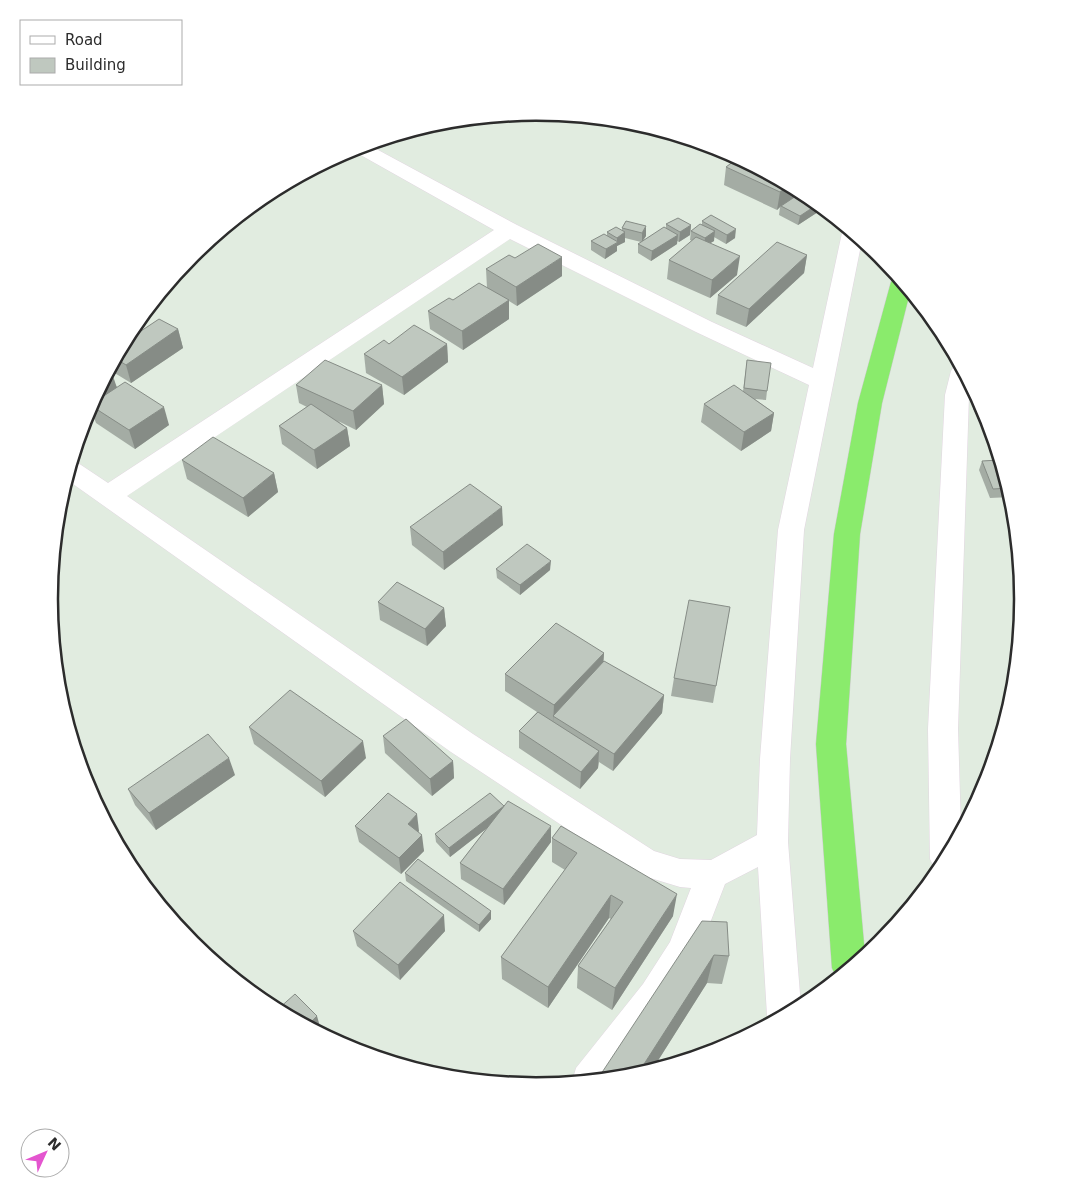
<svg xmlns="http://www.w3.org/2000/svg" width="1071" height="1198" font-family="'DejaVu Sans',sans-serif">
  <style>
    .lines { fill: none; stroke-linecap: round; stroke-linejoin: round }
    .street-casing { stroke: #e2d6e1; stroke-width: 1 }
    .highway-casing { stroke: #ccc; stroke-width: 1 }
    .street { fill: #fff; fill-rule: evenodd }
    .highway { fill: #8aeb6c; fill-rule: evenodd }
    .wall { fill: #a4aca4 }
    .shaded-wall { fill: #868c86 }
    .building { fill: #bfc8bf; stroke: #868c86 }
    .rim { fill: none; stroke: #2c2c2c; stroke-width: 2.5 }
  </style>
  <rect width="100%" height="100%" fill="#e1ece0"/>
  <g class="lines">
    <g class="street-casing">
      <g id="street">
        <path d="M367,144L517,225L712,322L813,368L842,233L847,228L862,240L804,530L790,759L788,842L801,1007L770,1023L767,1015L758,867L725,884L695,962L667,1008L613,1078L572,1082L576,1068L643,984L670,942L691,888L680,887L634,873L451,752L66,479L71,461L78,463L108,483L494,230L350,149ZM510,239L696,332L809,385L778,530L760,759L757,835L711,860L680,859L654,851L473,734L127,496Z"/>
        <path d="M959,364L971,386L969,395L958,729L961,830L939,871L935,869L930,859L928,729L945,395L951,371L955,365Z"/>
      </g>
    </g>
    <g class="highway-casing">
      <path id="highway" d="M897,276L910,292L882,403L860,534L846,744L865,955L837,978L832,968L816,744L834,534L858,403L891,282Z"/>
    </g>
    <use href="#street" class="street"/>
    <use href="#highway" class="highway"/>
  </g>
  <g class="wall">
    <path d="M738,158L792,199L806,194L822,207L821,210L798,225L779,215L780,207L777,210L724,185L726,167Z"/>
    <path d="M626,221L646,236L642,241L666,228V224L691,225L690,235L679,242L677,241V244L651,261L638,253V244L641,242L625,238V242L617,246V251L605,259L591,250V241L607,236V232L622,230V228Z"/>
    <path d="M702,221L735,238L726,244L714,237V241L710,243L737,275L710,298L667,279L669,260L692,241L690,240L691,231L702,224Z"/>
    <path d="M807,255L804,273L746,327L716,314L718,295Z"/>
    <path d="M515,258L562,276L517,306L509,301V319L463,350L430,329L428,311L487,288L486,269Z"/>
    <path d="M178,329L183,348L131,383L113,372L111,366L123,343Z"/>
    <path d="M389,344H447L448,362L404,395L366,373L364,354Z"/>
    <path d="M747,360L767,391L766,400L755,399L774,413L771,431L741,451L701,422L704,404L743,391Z"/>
    <path d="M107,372L117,387L169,425L135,449L96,423L92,412L85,417L86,412Z"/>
    <path d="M296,385H382L384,404L356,430L338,421L347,428L350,446L317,469L282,444L279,426L307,407L299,403Z"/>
    <path d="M976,399L985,413L990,429H985L973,409Z"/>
    <path d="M182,460L274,473L278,492L248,517L187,479Z"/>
    <path d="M999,460L1011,497L990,498L979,470L982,461Z"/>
    <path d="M503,525L444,570L412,545L410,527Z"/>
    <path d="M496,569L550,570L520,595L497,578Z"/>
    <path d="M378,602L444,608L446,626L427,646L380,620Z"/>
    <path d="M730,607L713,703L671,696L674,678Z"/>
    <path d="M604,653L603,662L664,695L662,713L613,771L599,762L598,768L580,789L519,748V731L537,712L505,691V674Z"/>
    <path d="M249,727L366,758L325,797L254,744Z"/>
    <path d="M383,736L453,761L454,778L432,796L385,753Z"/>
    <path d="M235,775L156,830L135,805L128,789Z"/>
    <path d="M504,806L551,842L504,905L461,879L460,863L487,828L450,857L436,842L435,834Z"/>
    <path d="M355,826L419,831L418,832L424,851L401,874L359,842Z"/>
    <path d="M561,826L673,916L612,1010L577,988L578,966L611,919L609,918L548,1008L502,979L501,957L565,870L552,862V838Z"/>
    <path d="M405,873L491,911V919L479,932L406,881Z"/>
    <path d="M702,921L729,956L722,984L707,983L652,1070L630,1076Z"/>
    <path d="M353,931H445L400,980L357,946Z"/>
  </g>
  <g class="shaded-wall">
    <path d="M789,185L801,192L782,206H781L777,210L780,192Z"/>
    <path d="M818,204L822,207L821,210L798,225L800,216Z"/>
    <path d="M691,225L690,235L679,242L680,232Z"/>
    <path d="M646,226V236L642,242V233Z"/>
    <path d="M736,229L735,238L726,244L727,235Z"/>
    <path d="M715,231L714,241L704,247L705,238Z"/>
    <path d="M625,232V242L617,246V251L605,259L606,249L617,243V238Z"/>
    <path d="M678,235L677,244L651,261L652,251Z"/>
    <path d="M807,255L804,273L746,327L749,309Z"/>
    <path d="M740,256L737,275L710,298L712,280Z"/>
    <path d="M562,257V276L517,306L516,287Z"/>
    <path d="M509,300V319L463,350L462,331Z"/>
    <path d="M178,329L183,348L131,383L126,365Z"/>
    <path d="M447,344L448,362L404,395L402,377Z"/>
    <path d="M113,376L119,394L90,405L92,412L85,417L86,412L102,383Z"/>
    <path d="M382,385L384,404L356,430L353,411Z"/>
    <path d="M164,407L169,425L135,449L129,430Z"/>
    <path d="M774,413L771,431L741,451L744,432Z"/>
    <path d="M347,428L350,446L317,469L314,450Z"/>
    <path d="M274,473L278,492L248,517L243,498Z"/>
    <path d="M502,507L503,525L444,570L443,552Z"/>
    <path d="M551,561L550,570L520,595V585Z"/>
    <path d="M444,608L446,626L427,646L425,629Z"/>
    <path d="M53,645L56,652L54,653Z"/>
    <path d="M604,653L603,670L553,716V723L554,705Z"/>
    <path d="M664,695L662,713L613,771L614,754Z"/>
    <path d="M363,741L366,758L325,797L321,781Z"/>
    <path d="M599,751L598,768L580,789L581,772Z"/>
    <path d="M229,758L235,775L156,830L149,813Z"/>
    <path d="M453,761L454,778L432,796L430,779Z"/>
    <path d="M504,806V815L450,857L449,848Z"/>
    <path d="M417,814L419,831L410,841L408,824Z"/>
    <path d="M551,826V842L504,905L503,889Z"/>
    <path d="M422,835L424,851L401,874L399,858Z"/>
    <path d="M677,894L673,916L612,1010L615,988Z"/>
    <path d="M611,895L609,918L548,1008V987Z"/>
    <path d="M491,911V919L479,932V925Z"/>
    <path d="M444,915L445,931L400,980L398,965Z"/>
    <path d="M714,955L707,983L652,1070L637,1075Z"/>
    <path d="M317,1016L321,1030L319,1033L307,1026Z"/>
  </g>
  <g class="building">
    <path d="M738,158L789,185L780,192L726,167Z"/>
    <path d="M802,192L806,194L818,204L800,216L781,206Z"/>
    <path d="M711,215L736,229L727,235L702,221Z"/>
    <path d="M678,218L691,225L680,232L666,224Z"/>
    <path d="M626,221L646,226L642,233L622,228Z"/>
    <path d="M700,224L715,231L705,238L691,231Z"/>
    <path d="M616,227L625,232L617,238L607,232Z"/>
    <path d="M664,227L678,235L652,251L638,244Z"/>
    <path d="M604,234L618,242L606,249L591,241Z"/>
    <path d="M696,237L740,256L712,280L669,260Z"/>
    <path d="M777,242L807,255L749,309L718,295Z"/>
    <path d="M538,244L562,257L516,287L486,269L509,255L515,258Z"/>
    <path d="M479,283L509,300L462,331L428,311L449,298L453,300Z"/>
    <path d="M159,319L178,329L126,365L115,358L123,343Z"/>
    <path d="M414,325L447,344L402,377L364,354L384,340L389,344Z"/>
    <path d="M325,360L382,385L353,411L296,385Z"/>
    <path d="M747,360L771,363L767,391L744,388Z"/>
    <path d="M107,372L113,376L102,383Z"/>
    <path d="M125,382L164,407L129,430L90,405Z"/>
    <path d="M734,385L774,413L744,432L704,404Z"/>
    <path d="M976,399H978L986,416Z"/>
    <path d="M311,404L347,428L314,450L279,426Z"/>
    <path d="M213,437L274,473L243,498L182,460Z"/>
    <path d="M999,460L1008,488L993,489L982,461Z"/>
    <path d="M470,484L502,507L443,552L410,527Z"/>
    <path d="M527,544L551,561L520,585L496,569Z"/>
    <path d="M397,582L444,608L425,629L378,602Z"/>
    <path d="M689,600L730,607L716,686L674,678Z"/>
    <path d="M556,623L604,653L554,705L505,674Z"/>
    <path d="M604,661L664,695L614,754L553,716Z"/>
    <path d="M290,690L363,741L321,781L249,727Z"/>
    <path d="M538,712L599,751L581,772L519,731Z"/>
    <path d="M406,719L453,761L430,779L383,736Z"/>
    <path d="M208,734L229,758L149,813L128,789Z"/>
    <path d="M388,793L417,814L408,824L422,835L399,858L355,826Z"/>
    <path d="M490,793L504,806L449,848L435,834Z"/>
    <path d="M508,801L551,826L503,889L460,863Z"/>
    <path d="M561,826L677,894L615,988L578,966L623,902L611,895L548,987L501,957L577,853L552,838Z"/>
    <path d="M418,859L491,911L479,925L405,873Z"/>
    <path d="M400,882L444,915L398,965L353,931Z"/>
    <path d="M702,921L727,922L729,956L714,955L637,1075L630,1076L597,1080Z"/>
    <path d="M295,994L317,1016L307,1026L277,1010Z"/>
  </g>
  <path d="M0 0H1071V1198H0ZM58 599a478 478 0 1 1 956 0a478 478 0 1 1-956 0Z" fill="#fff" fill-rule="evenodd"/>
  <path class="rim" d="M58 599a478 478 0 1 1 956 0a478 478 0 1 1-956 0Z"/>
  <rect x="20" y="20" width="162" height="65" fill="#ffffff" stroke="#ababab"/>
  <rect x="30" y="36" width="25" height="8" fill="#ffffff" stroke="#ababab"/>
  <text x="65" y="45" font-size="15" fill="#2c2c2c">Road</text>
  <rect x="30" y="58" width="25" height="15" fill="#bfc8bf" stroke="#ababab"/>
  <text x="65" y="70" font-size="15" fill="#2c2c2c">Building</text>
  <g transform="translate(45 1153) rotate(46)"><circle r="24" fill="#ffffff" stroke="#ababab"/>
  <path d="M0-4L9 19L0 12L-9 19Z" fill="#e455cf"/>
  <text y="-8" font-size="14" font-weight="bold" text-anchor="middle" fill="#2c2c2c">N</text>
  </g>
</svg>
